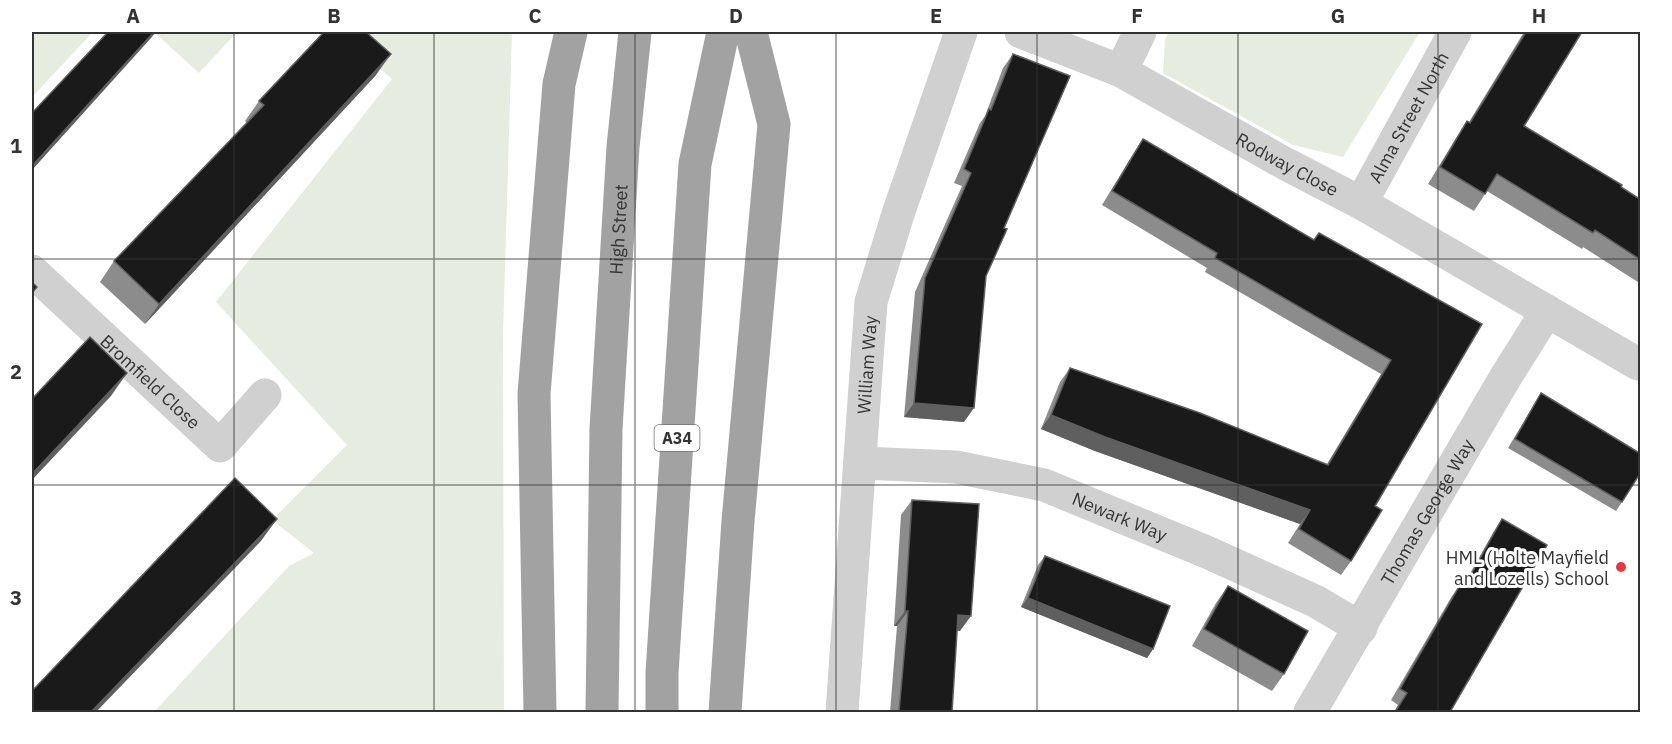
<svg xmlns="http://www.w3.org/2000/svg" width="1672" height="744" font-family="'IBM Plex Sans',sans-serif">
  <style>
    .green { fill: #e6ecdf }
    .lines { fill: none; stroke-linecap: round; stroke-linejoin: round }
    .minor { stroke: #d0d0d0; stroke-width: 33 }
    .trunk { stroke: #a2a2a2; stroke-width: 33 }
    .wall { fill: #8c8c8c }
    .shaded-wall { fill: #5f5f5f }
    .building { fill: #1a1a1a; stroke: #5f5f5f; stroke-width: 1.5 }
    .grid { fill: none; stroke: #333; stroke-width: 1.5; stroke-opacity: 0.55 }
    .poi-dot { fill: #e63946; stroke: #fff; stroke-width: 2 }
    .labels { text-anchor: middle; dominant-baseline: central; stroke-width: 6; stroke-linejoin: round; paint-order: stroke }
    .shield { fill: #fff; stroke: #707070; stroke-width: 1.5 }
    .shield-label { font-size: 16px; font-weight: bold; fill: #333 }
    .street-label { font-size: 18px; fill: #333; stroke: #fff }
    .poi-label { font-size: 18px; fill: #333; stroke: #fff; text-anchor: end }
    .neatline { fill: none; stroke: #333; stroke-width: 2 }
    .grid-label { font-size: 20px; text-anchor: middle; font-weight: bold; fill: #333 }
  </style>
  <rect width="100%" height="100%" fill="#fff"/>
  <g class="green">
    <path d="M32,32H93L32,97Z"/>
    <path d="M154,32H237L199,73Z"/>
    <path d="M337,32H512L503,335L504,712H154L289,566L314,553L272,520L347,445L216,302L392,79Z"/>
    <path d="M1169,32H1420L1343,157L1293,145L1163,73L1165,40Z"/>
  </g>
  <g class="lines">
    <g class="minor">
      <path id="s1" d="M1021,32L1121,71L1284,163L1361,203L1638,364"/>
      <path d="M1121,71L1140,32"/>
      <path id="s2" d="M1361,203L1455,32"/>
      <path id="s3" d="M32,271L220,446L265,395"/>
      <path id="s4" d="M861,463L956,467L1044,485L1209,553L1315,601L1361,628"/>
      <path id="s5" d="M842,712L871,302L898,214L961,32"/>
      <path id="s6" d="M1310,712L1505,378L1547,311"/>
    </g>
    <g class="trunk">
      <path d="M540,712L534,394L559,84L571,32"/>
      <path id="s7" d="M602,712L606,429L623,147L635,32"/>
      <path d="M662,712V673L695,164L723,32"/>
      <path d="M725,712L738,521L774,124L751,32"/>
    </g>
  </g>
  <g class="wall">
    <path d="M1524,32H1582L1524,126L1641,200V284L1583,247L1582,249L1487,191L1474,211L1428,184L1456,138L1467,121L1469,122Z"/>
    <path d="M1013,54L1004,228L986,276L964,422L904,417L915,292L962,186L954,183L980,123L985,116L1003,68Z"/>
    <path d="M376,75L145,324L100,282L114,261L247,123L245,121L259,101Z"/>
    <path d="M1143,139L1314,240L1319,233L1482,324L1375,506L1351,561L1341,575L1288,543L1300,524L1095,451L1041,429L1060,382L1070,368L1327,464L1381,374L1205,272L1207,268L1102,205L1133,154Z"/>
    <path d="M1541,393L1622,502L1616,511L1508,448Z"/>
    <path d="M912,500L960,631L957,630L952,712H890L897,626H894L901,515Z"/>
    <path d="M1502,519L1450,712H1394L1398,705L1391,700L1452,596L1460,585L1463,586L1494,531Z"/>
    <path d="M1045,556L1153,649L1147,658L1021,607L1038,565Z"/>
    <path d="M1228,586L1284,674L1272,691L1192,646L1216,603Z"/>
  </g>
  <g class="shaded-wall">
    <path d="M154,32H156L151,38L32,170V166Z"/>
    <path d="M391,54L376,75L145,324L159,304Z"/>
    <path d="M127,373L111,396L32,480V474Z"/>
    <path d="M914,403L974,408L964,422L904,417Z"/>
    <path d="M1051,415L1310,510L1300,524L1095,451L1041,429Z"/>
    <path d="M277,519L261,541L96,712H91Z"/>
    <path d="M1028,598L1153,649L1147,658L1021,607Z"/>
    <path d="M905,611H908L897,626H894Z"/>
    <path d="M958,615L971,616L960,631L948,630Z"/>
  </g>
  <g class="building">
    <path d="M108,32H154L32,166V113Z"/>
    <path d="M324,32H366L391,54L159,304L114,261L264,105L259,101Z"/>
    <path d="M1526,32H1582L1524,126L1622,185L1621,187L1641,200V260L1595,230L1593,233L1497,174L1485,194L1440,167L1467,121L1470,123Z"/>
    <path d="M1013,54L1070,76L1004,228L1007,229L986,276L974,408L914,403L925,278L971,173L964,169L989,109L991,110Z"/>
    <path d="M1143,139L1314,240L1319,233L1482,324L1375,506L1382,510L1351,561L1299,529L1310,510L1105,437L1051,415L1070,368L1200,413L1328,465L1391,360L1215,258L1217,253L1112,191Z"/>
    <path d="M32,282L37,287L32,293Z"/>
    <path d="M90,337L127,373L32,474V399Z"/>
    <path d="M1541,393L1641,454V472L1622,502L1515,439Z"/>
    <path d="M235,478L277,519L91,712H32V691Z"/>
    <path d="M912,500L979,504L971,616L958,615L952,712H899L908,611H905Z"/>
    <path d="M1502,519L1547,545L1450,712H1395L1407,693L1400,689L1460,585L1464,587Z"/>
    <path d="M1045,556L1170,606L1153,649L1028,598Z"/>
    <path d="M1228,586L1308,631L1284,674L1204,629Z"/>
  </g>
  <path class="grid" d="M234,32V712M434,32V712M635,32V712M836,32V712M1037,32V712M1238,32V712M1438,32V712M32,259H1640M32,485H1640"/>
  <circle class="poi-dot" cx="1621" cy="567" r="6"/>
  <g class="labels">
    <rect class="shield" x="654.5" y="425" width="45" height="26" rx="4.5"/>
    <g class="shield-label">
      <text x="677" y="438">A34</text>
    </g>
    <g class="street-label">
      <text stroke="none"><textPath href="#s2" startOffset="98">Alma Street North</textPath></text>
      <text stroke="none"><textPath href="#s1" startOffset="298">Rodway Close</textPath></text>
      <text stroke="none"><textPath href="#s7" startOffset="483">High Street</textPath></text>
      <text stroke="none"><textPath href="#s5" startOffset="348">William Way</textPath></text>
      <text stroke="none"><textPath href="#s3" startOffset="162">Bromfield Close</textPath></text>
      <text stroke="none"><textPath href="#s6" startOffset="232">Thomas George Way</textPath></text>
      <text stroke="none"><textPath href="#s4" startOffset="267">Newark Way</textPath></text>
    </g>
    <g class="poi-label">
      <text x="1609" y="557">HML (Holte Mayfield<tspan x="1609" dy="21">and Lozells) School</tspan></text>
    </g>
  </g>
  <rect width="1672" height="744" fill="none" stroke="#ffffff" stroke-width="66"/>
  <rect x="33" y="33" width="1606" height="678" class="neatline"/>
  <g class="grid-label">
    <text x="133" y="23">A</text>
    <text x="334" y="23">B</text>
    <text x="535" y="23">C</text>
    <text x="736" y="23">D</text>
    <text x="936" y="23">E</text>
    <text x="1137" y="23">F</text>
    <text x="1338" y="23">G</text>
    <text x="1539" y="23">H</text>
    <text x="16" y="153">1</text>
    <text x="16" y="379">2</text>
    <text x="16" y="605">3</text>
  </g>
</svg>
